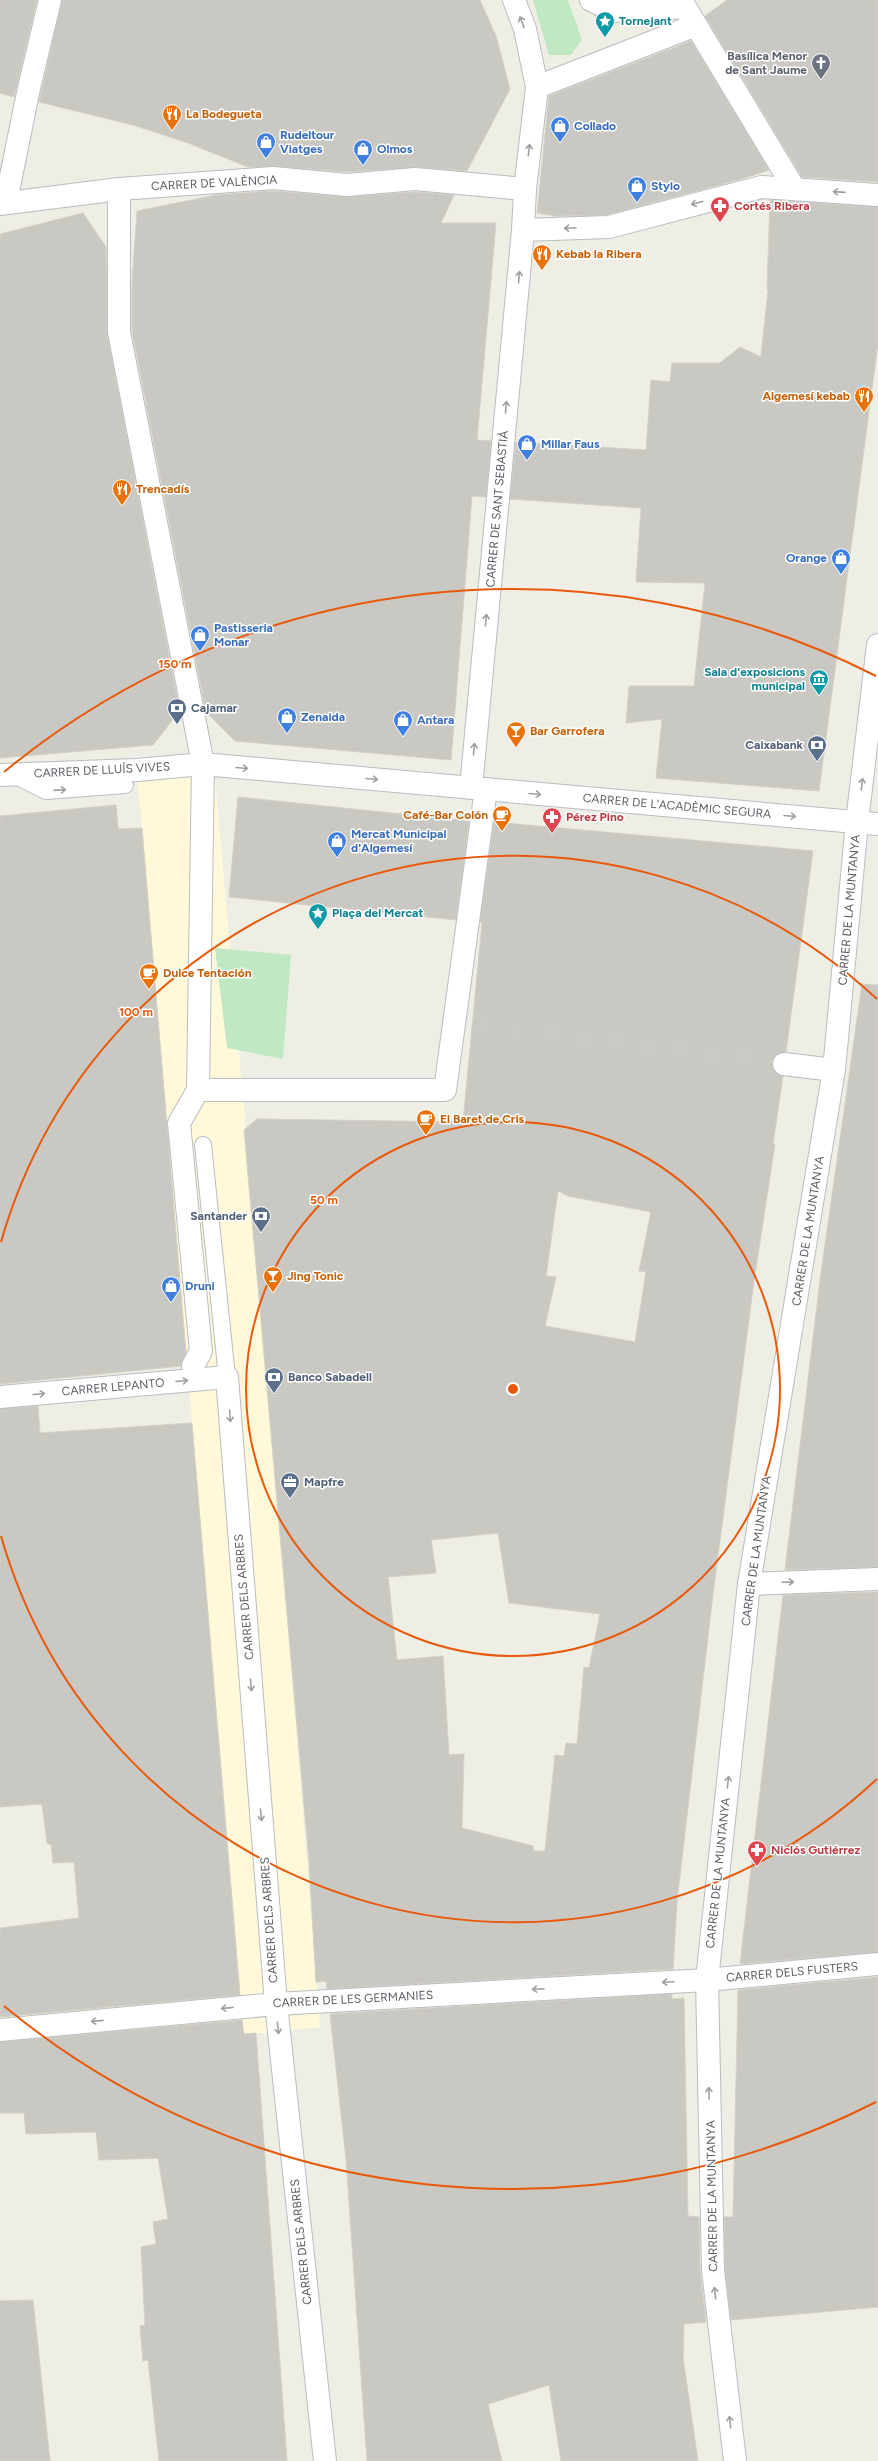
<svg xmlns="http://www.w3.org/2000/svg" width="878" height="2461" font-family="Figtree,sans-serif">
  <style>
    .commercial { fill: #fff9da }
    .green { fill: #c0e8c3 }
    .building { fill: #cac8c2; stroke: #d4d0c3; fill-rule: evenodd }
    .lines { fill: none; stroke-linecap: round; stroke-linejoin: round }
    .pedestrian-tunnel { stroke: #cacac4; stroke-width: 22; stroke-dasharray: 22 11; stroke-linecap: butt }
    .service-casing { stroke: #b9bcc1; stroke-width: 18 }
    .pedestrian-casing { stroke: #b9bcc1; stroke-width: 24 }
    .minor-casing { stroke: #b9bcc1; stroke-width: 24 }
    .service { stroke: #fff; stroke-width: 16 }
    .pedestrian { stroke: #fff; stroke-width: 22 }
    .minor { stroke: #fff; stroke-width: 22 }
    .oneway { stroke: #9da0a3 }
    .ring { fill: none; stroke: #e8590c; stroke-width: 2 }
    .labels { text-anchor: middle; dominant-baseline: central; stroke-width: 3; stroke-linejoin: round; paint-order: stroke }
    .culture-label { font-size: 12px; font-weight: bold; fill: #0d838f; stroke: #fff; text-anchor: start }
    .worship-label { font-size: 12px; font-weight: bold; fill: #5b616d; stroke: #fff; text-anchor: end }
    .food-label { font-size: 12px; font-weight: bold; fill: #c56008; stroke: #fff; text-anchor: start }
    .shop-label { font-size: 12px; font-weight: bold; fill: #366cbe; stroke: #fff; text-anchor: start }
    .street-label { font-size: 12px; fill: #5c6066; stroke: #fff }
    .health-label { font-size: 12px; font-weight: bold; fill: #be3a42; stroke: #fff; text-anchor: start }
    .service-label { font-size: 12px; font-weight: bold; fill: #4e5e75; stroke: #fff; text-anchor: start }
    .centre { fill: #e8590c; stroke: #fff; stroke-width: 2 }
    .ring-label { font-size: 12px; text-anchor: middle; font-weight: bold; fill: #e8590c; stroke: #fff; stroke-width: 3; stroke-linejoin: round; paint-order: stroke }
  </style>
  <rect width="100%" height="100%" fill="#efeee4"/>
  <path class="commercial" d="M214,767L273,1440L320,2027L0,2058V2007L240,1987L137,770Z"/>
  <g class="green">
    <path d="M533,0H568L582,40L571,55H549Z"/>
    <path d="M215,948L291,955L283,1059L227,1048Z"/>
  </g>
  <g class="building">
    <path d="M0,0H37L14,97L0,93Z"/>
    <path d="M62,0H480L496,36L510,89L467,171L416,167L347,172L274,166L248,167L188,143L133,125L39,102Z"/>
    <path d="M727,0H878V182L802,177L705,16Z"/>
    <path d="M691,41L769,170L742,179L607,215L556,216L537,213L549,96Z"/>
    <path d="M273,191L346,197L415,192L454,195L441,223H496L477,440L491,441L486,497L472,496L451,760L235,741L206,712L132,331V283L137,211L216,195Z"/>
    <path d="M770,200L878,207V343L819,791L656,778L662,719L626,723L629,686H694L705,583L636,582L641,508L510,499L516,442L646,450L651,380L670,382L672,363H720L740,347L761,357L768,290H767Z"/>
    <path d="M83,213L106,247L107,334L180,713H178L153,745L0,758V234Z"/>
    <path d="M238,797L469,821L456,920L229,897Z"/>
    <path d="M116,805L118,829L142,828L186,1352L181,1366L0,1384V816Z"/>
    <path d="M494,822L813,851L786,1052L779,1053L772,1063L776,1074L783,1076L773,1144H775L754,1281L713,1594L677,1901L673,1969L327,1989L326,1981L316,1982L309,1861L244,1130L257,1119L463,1122L482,923L480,922ZM558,1191L568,1196L651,1212L639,1271L646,1272L635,1342L545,1326L556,1277L546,1276ZM498,1533L509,1603L600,1614L589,1668L584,1667L577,1744L566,1743L564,1756L555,1755L545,1851H534L533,1846L462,1828L464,1754L449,1755L443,1656L397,1660L388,1577L436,1573L431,1540Z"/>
    <path d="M862,984L878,985V1567L785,1570L820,1280Z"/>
    <path d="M38,1406L40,1433L192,1423L240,1995L0,2017V1928L79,1918L74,1862L53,1863L51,1845L47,1843L42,1804L0,1807V1409Z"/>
    <path d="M878,1592V1952L740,1964L783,1595Z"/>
    <path d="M878,1977V2307L731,2320L725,2269L724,2217H733L738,1990Z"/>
    <path d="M672,1994V1999L684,1998L688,2216L699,2217L700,2270L706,2322L684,2324L683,2357L698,2461H561L549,2385L488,2404L502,2461H367L346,2159L330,2014Z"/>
    <path d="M242,2020L244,2034L256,2033L287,2461H159L148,2360L143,2361L140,2326L145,2325L141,2247L156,2244L153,2222L168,2219L158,2158L99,2160L96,2132L26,2134L24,2113H0V2042Z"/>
    <path d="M33,2300L50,2461H0V2301Z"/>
  </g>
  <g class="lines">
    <path class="pedestrian-tunnel" d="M473,1024L784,1064"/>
    <g class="service-casing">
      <g id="service">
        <path d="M16,776L46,791L125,785"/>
        <path d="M203,1145L227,1377"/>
      </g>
    </g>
    <g class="pedestrian-casing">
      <g id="pedestrian">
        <path d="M591,0L613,11L685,7L794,188"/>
        <path d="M537,87L696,25"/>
        <path d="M119,189V332L203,764L198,1090L179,1123L201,1351L193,1366"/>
        <path d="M6,201L29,88L50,0"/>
        <path d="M0,204L119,189L273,178L347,185L415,179L525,189"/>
        <path d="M784,1064L834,1070"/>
        <path d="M198,1090H445L486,789"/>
      </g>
    </g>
    <g class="minor-casing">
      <g id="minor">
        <path d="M523,230L609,227L762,187L878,195"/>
        <path d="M0,775L137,770L203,764L878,824"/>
        <path d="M471,788L523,230L525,189L537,87L525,29L514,0"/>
        <path d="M0,1397L227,1377L276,2004L325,2461"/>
        <path d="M749,1584L878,1579"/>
        <path d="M0,2030L276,2004L707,1980L878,1964"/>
        <path d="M735,2461L713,2270L707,1980L749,1584L834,1070L857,822L878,645"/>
      </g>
    </g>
    <use href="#service" class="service"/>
    <use href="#pedestrian" class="pedestrian"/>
    <use href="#minor" class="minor"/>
  </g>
  <defs><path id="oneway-shaft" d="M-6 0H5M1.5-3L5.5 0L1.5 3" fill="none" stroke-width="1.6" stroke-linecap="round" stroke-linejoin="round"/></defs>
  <g class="oneway">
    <use href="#oneway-shaft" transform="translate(522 22) rotate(-111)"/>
    <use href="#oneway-shaft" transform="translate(529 150) rotate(-83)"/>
    <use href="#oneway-shaft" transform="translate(839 192) rotate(-176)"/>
    <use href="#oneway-shaft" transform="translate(697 203) rotate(165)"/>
    <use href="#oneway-shaft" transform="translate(570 228) rotate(177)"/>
    <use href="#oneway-shaft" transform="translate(519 277) rotate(-85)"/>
    <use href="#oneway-shaft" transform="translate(506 407) rotate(-85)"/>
    <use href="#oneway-shaft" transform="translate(486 620) rotate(-85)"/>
    <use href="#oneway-shaft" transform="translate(474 749) rotate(-85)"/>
    <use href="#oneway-shaft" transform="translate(242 768) rotate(5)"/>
    <use href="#oneway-shaft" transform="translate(372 779) rotate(5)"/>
    <use href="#oneway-shaft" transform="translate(862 784) rotate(-83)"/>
    <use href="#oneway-shaft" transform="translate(60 790) rotate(-4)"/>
    <use href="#oneway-shaft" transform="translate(535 794) rotate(5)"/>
    <use href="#oneway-shaft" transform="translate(790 816) rotate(5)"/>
    <use href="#oneway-shaft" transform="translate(182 1381) rotate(-5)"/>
    <use href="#oneway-shaft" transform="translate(39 1394) rotate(-5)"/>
    <use href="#oneway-shaft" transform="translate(230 1416) rotate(86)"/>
    <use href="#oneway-shaft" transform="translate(788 1582) rotate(-2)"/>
    <use href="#oneway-shaft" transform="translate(251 1685) rotate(85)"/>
    <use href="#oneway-shaft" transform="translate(728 1782) rotate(-84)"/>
    <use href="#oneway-shaft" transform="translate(261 1815) rotate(85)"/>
    <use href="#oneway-shaft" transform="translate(668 1982) rotate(177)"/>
    <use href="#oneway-shaft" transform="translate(538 1989) rotate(177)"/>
    <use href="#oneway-shaft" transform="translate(227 2008) rotate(174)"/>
    <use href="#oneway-shaft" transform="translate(97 2021) rotate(174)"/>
    <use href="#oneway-shaft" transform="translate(278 2028) rotate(84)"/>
    <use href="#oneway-shaft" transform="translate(709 2093) rotate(-91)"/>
    <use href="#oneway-shaft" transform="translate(715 2293) rotate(-97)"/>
    <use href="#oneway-shaft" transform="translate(730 2422) rotate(-97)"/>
  </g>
  <g class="ring">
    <circle cx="513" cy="1389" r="267"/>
    <path d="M877 1779A533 533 0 0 1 1 1536M1 1242A533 533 0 0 1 877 999"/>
    <path d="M876 2102A800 800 0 0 1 4 2006M4 772A800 800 0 0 1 876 676"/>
  </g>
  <defs>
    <g id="sight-pin" transform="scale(1)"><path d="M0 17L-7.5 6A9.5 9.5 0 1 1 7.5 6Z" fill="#0f9aa8" stroke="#fff"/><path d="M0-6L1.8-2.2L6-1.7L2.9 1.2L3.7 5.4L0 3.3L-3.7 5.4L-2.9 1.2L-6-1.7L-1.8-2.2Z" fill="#fff"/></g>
    <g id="church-pin" transform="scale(1)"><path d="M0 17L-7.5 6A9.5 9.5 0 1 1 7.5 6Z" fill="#6b7280" stroke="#fff"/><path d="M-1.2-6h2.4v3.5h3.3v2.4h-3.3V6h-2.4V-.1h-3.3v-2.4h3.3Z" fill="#fff"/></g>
    <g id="restaurant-pin" transform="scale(1)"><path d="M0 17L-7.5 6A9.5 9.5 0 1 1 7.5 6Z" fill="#e8710a" stroke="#fff"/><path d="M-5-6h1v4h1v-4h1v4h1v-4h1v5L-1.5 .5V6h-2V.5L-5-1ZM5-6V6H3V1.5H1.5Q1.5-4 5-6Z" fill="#fff"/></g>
    <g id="shop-pin" transform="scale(1)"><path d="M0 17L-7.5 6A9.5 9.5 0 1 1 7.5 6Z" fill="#3f7fe0" stroke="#fff"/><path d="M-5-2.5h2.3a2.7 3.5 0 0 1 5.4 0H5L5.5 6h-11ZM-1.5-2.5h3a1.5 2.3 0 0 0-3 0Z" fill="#fff"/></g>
    <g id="pharmacy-pin" transform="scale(1)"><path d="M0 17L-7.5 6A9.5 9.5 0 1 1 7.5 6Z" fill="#e0444e" stroke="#fff"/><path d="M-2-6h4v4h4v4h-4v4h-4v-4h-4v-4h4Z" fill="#fff"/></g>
    <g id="museum-pin" transform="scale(1)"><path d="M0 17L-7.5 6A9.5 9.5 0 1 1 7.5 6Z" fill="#0f9aa8" stroke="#fff"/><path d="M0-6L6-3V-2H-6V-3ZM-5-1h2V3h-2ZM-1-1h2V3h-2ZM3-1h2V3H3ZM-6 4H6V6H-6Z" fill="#fff"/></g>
    <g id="bank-pin" transform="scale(1)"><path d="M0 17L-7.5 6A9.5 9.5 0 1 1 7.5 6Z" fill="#5c6f8a" stroke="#fff"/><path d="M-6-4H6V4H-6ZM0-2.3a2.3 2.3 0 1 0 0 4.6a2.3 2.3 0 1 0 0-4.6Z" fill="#fff"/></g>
    <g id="bar-pin" transform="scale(1)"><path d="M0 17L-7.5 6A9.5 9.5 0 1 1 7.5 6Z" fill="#e8710a" stroke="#fff"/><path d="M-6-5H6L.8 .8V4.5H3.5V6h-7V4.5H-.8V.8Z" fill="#fff"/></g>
    <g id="cafe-pin" transform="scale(1)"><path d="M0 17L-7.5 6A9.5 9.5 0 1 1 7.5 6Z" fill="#e8710a" stroke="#fff"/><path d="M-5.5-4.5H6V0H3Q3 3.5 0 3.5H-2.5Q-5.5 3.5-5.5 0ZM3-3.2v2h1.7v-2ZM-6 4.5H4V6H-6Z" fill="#fff"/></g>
    <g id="office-pin" transform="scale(1)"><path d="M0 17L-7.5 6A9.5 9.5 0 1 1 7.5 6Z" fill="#5c6f8a" stroke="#fff"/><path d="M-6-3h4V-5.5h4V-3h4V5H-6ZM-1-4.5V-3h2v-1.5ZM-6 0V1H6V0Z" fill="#fff"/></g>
  </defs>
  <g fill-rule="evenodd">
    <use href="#sight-pin" x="605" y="21"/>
    <use href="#church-pin" x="821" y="63"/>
    <use href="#restaurant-pin" x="172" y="114"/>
    <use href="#shop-pin" x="560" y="126"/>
    <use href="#shop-pin" x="266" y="142"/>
    <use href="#shop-pin" x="363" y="149"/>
    <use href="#shop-pin" x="637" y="186"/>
    <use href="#pharmacy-pin" x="720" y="206"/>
    <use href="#restaurant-pin" x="542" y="254"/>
    <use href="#restaurant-pin" x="864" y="396"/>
    <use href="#shop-pin" x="527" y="444"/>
    <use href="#restaurant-pin" x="122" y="489"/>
    <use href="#shop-pin" x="841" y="558"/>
    <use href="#shop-pin" x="200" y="635"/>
    <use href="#museum-pin" x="819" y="679"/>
    <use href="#bank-pin" x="177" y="708"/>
    <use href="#shop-pin" x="287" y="717"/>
    <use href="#shop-pin" x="403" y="720"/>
    <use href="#bar-pin" x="516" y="731"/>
    <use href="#bank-pin" x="817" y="745"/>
    <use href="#cafe-pin" x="502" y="815"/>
    <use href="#pharmacy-pin" x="552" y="817"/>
    <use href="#shop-pin" x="337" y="841"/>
    <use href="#sight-pin" x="318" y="913"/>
    <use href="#cafe-pin" x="149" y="973"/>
    <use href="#cafe-pin" x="426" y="1119"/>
    <use href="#bank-pin" x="261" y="1216"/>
    <use href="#bar-pin" x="273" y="1276"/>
    <use href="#shop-pin" x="171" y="1286"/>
    <use href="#bank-pin" x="274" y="1377"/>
    <use href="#office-pin" x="290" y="1482"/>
    <use href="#pharmacy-pin" x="757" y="1850"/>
  </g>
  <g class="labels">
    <g class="culture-label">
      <text x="619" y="21">Tornejant</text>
      <text x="805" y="672" text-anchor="end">Sala d'exposicions<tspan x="805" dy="14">municipal</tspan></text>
      <text x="332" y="913">Plaça del Mercat</text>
    </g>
    <g class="worship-label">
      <text x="807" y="56">Basílica Menor<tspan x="807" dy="14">de Sant Jaume</tspan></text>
    </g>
    <g class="food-label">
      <text x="186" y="114">La Bodegueta</text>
      <text x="556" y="254">Kebab la Ribera</text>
      <text x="850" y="396" text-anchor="end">Algemesí kebab</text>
      <text x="136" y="489">Trencadís</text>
      <text x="530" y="731">Bar Garrofera</text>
      <text x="488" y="815" text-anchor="end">Café-Bar Colón</text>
      <text x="163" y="973">Dulce Tentación</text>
      <text x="440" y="1119">El Baret de Cris</text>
      <text x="287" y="1276">Jing Tonic</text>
    </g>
    <g class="shop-label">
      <text x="574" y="126">Collado</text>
      <text x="280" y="135">Rudeltour<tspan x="280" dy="14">Viatges</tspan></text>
      <text x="377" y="149">Olmos</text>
      <text x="651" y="186">Stylo</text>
      <text x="541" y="444">Millar Faus</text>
      <text x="827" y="558" text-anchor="end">Orange</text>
      <text x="214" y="628">Pastisseria<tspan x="214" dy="14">Monar</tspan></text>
      <text x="301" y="717">Zenaida</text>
      <text x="417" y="720">Antara</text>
      <text x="351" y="834">Mercat Municipal<tspan x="351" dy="14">d'Algemesí</tspan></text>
      <text x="185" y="1286">Druni</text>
    </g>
    <g class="street-label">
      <text transform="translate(214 183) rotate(-3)">CARRER DE VALÈNCIA</text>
      <text transform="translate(497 509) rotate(-85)">CARRER DE SANT SEBASTIÀ</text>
      <text transform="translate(102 770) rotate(-3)">CARRER DE LLUÍS VIVES</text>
      <text transform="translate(677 806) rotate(5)">CARRER DE L'ACADÈMIC SEGURA</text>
      <text transform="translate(849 910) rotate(-85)">CARRER DE LA MUNTANYA</text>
      <text transform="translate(808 1231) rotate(-81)">CARRER DE LA MUNTANYA</text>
      <text transform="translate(113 1387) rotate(-5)">CARRER LEPANTO</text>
      <text transform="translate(756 1551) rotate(-82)">CARRER DE LA MUNTANYA</text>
      <text transform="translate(244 1597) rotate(-95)">CARRER DELS ARBRES</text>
      <text transform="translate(718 1873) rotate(-84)">CARRER DE LA MUNTANYA</text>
      <text transform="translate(269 1920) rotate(-94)">CARRER DELS ARBRES</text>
      <text transform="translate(792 1972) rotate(-5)">CARRER DELS FUSTERS</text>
      <text transform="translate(353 1999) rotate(-3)">CARRER DE LES GERMANIES</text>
      <text transform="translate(712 2196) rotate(-91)">CARRER DE LA MUNTANYA</text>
      <text transform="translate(301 2242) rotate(-96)">CARRER DELS ARBRES</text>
    </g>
    <g class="health-label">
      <text x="734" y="206">Cortés Ribera</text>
      <text x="566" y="817">Pérez Pino</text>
      <text x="771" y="1850">Niclós Gutiérrez</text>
    </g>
    <g class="service-label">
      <text x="191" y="708">Cajamar</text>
      <text x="803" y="745" text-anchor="end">Caixabank</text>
      <text x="247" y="1216" text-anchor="end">Santander</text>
      <text x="288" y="1377">Banco Sabadell</text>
      <text x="304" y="1482">Mapfre</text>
    </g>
  </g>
  <circle cx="513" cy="1389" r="6" class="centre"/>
  <g class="ring-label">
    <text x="175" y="668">150 m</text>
    <text x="136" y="1016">100 m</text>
    <text x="324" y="1204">50 m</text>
  </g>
</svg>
